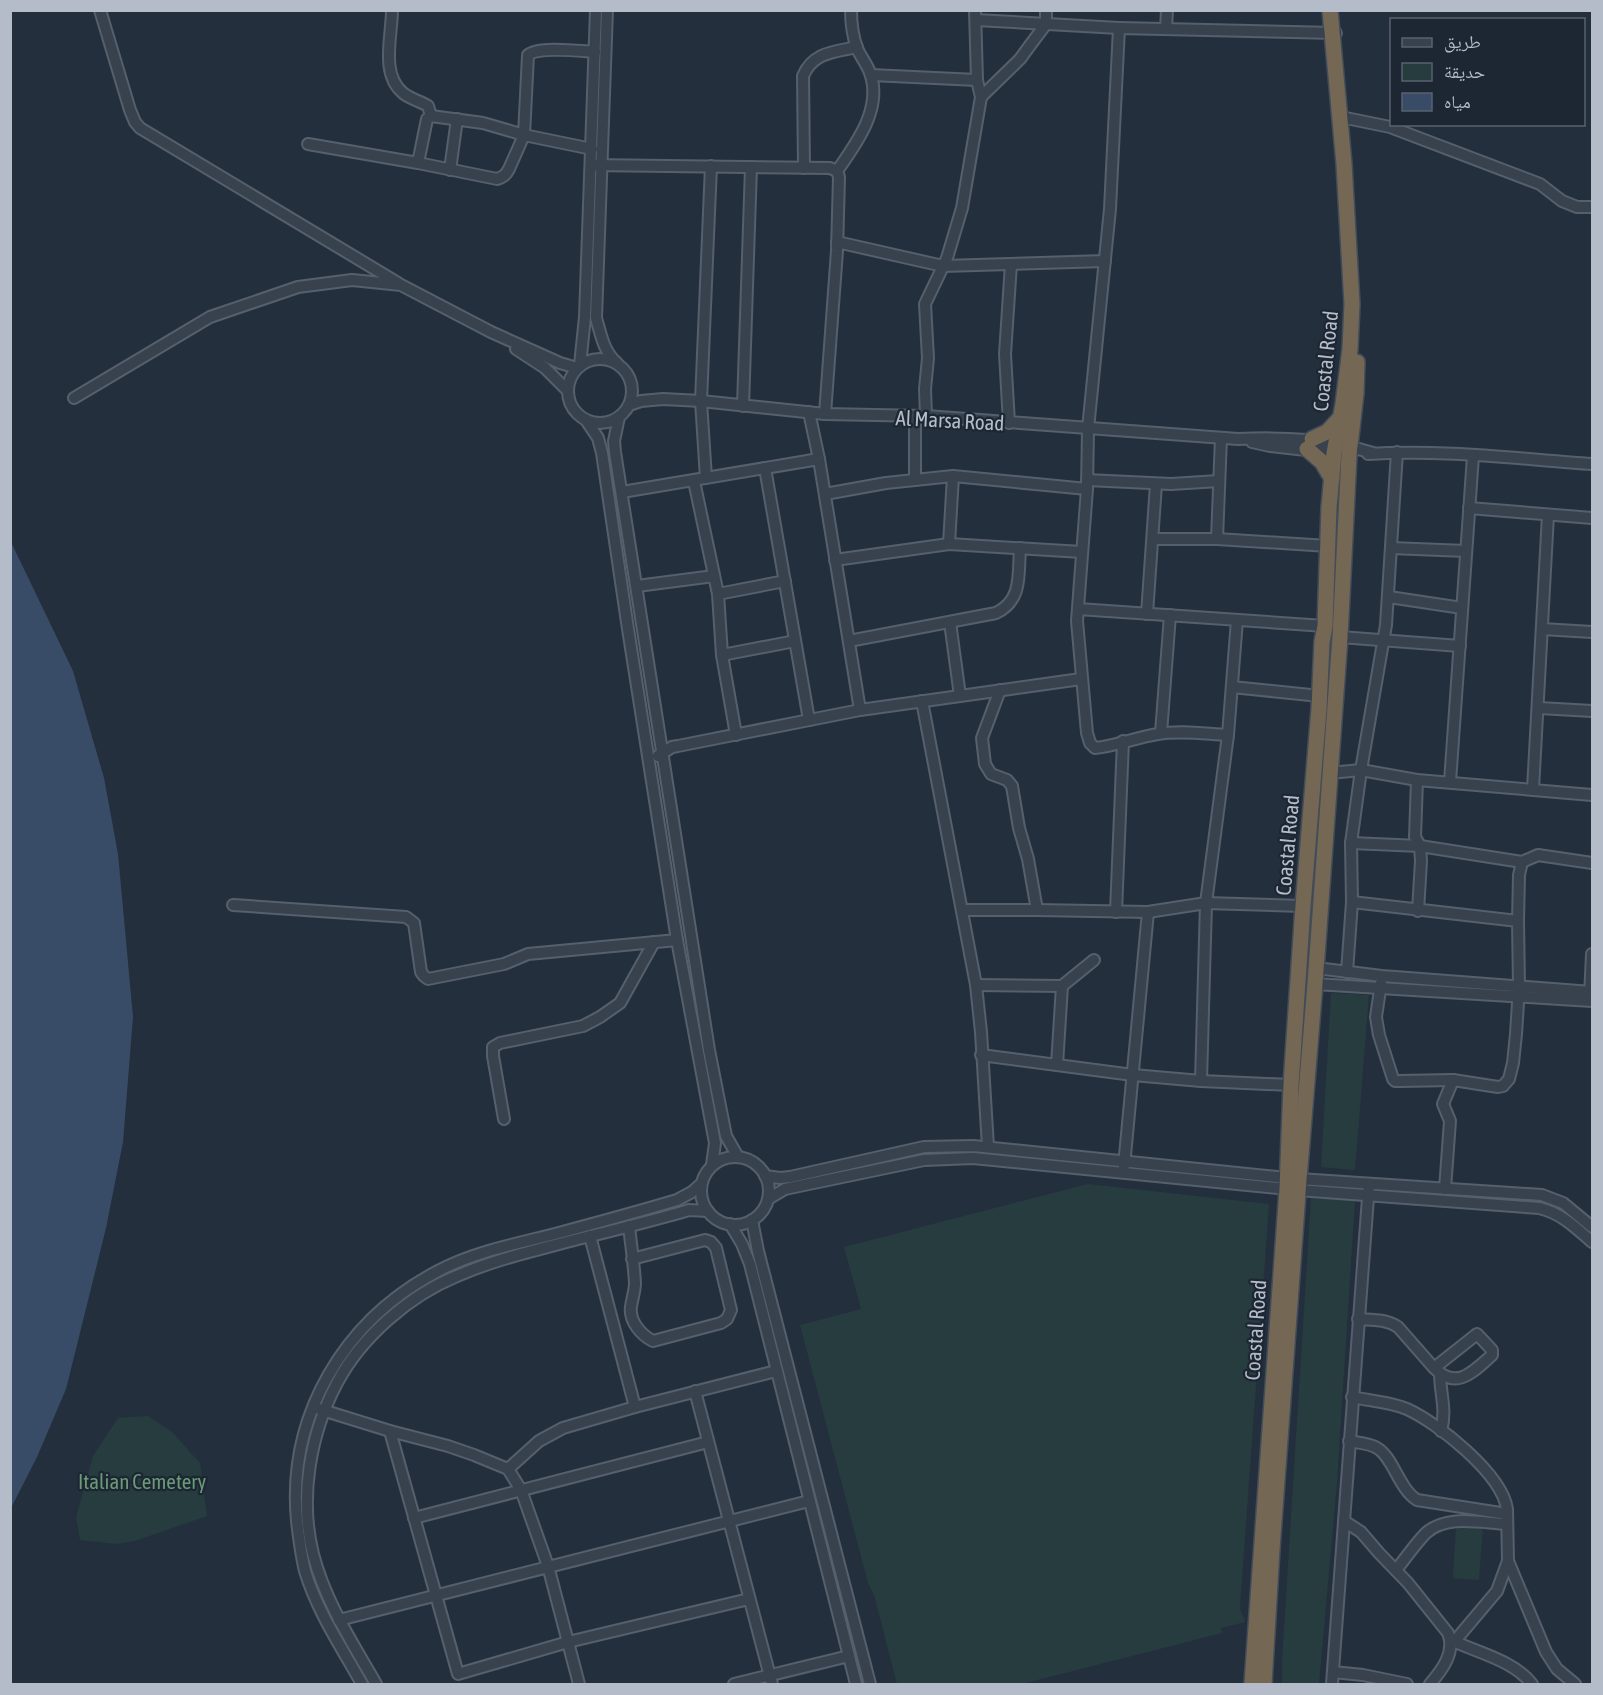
<svg xmlns="http://www.w3.org/2000/svg" width="1603" height="1695" font-family="'Asap Condensed','Noto Naskh Arabic',sans-serif">
  <style>
    .green { fill: #263c3f }
    .water { fill: #394c67 }
    .lines { fill: none; stroke-linecap: round; stroke-linejoin: round }
    .minor-casing { stroke: #565f6c; stroke-width: 14 }
    .highway-casing { stroke: #434c59; stroke-width: 18 }
    .minor { stroke: #38414e; stroke-width: 10 }
    .highway { stroke: #746855; stroke-width: 15 }
    .labels { text-anchor: middle; dominant-baseline: central; stroke-width: 4.5; stroke-linejoin: round; paint-order: stroke }
    .street-label { font-size: 21px; fill: #b4bcc9; stroke: #1d2633 }
    .park-label { font-size: 21px; fill: #6b9a76; stroke: #1d2633 }
  </style>
  <rect width="100%" height="100%" fill="#242f3e"/>
  <g class="green">
    <path d="M1331,993L1369,995L1355,1170L1321,1167Z"/>
    <path d="M1088,1184L1269,1204L1240,1608L1245,1622L1221,1628L1222,1633L1022,1684H897L874,1595L868,1583L800,1325L861,1309L844,1247Z"/>
    <path d="M1311,1198L1355,1200L1337,1483L1319,1684H1282V1661Z"/>
    <path d="M148,1416L172,1432L200,1463L207,1516L135,1541L117,1544L80,1540L76,1517L93,1456L118,1418Z"/>
    <path d="M1456,1525L1483,1527L1479,1580L1453,1578Z"/>
  </g>
  <path class="water" d="M10,540L73,671L104,778L118,854L133,1017L123,1142L106,1228L66,1389L37,1457L11,1508Z"/>
  <g class="lines">
    <g class="minor-casing">
      <g id="minor">
        <path d="M100,10L130,110L135,122L140,128L398,283"/>
        <path d="M392,10C392,36 380,74 403,93C410,99 420,101 428,106L431,116"/>
        <path d="M607,10L596,318C601,334 603,351 617,363"/>
        <path d="M976,20L1119,28"/>
        <path d="M1166,29L1167,10"/>
        <path d="M871,75L977,80"/>
        <path d="M981,97L1020,59L1031,44L1046,24V10"/>
        <path d="M1346,118L1390,127L1540,184L1562,201L1577,207H1592"/>
        <path d="M308,144L418,163"/>
        <path d="M592,149L524,135L483,123L431,116L427,119L418,163L497,179C503,177 506,175 509,169L524,135L528,55C539,46 579,51 595,52"/>
        <path d="M591,165L830,168L837,171L839,177L837,251L825,414"/>
        <path d="M804,168L803,76C813,52 834,52 857,47"/>
        <path d="M450,170L457,119"/>
        <path d="M837,171C856,144 883,108 870,73C867,64 860,56 857,48C853,37 851,22 851,10"/>
        <path d="M837,242L943,266L1105,261"/>
        <path d="M516,349L545,368L568,391"/>
        <circle cx="600" cy="391" r="32"/>
        <path d="M580,365L585,317L596,10"/>
        <path d="M74,398L210,317L298,287L352,280L401,285L491,332L560,363L577,368"/>
        <path d="M629,405L641,401L663,399L701,401L825,414L926,416L1238,439C1286,437 1327,439 1373,453"/>
        <path d="M743,406L751,167"/>
        <path d="M809,412L819,459L860,710"/>
        <path d="M926,416L925,389L928,358L925,304L947,258L962,208L981,97L977,80L975,10"/>
        <path d="M619,417L614,441L615,452L709,1050L726,1136L738,1157"/>
        <path d="M915,417V480"/>
        <path d="M586,420L598,438L602,453L628,629L677,940L715,1143L712,1165"/>
        <path d="M1009,423L1005,354L1011,264"/>
        <path d="M1252,442L1270,446L1341,454"/>
        <path d="M1368,454C1441,449 1520,459 1592,464"/>
        <path d="M765,468L809,720"/>
        <path d="M706,478L701,401L711,166"/>
        <path d="M1087,480L1171,484L1219,481"/>
        <path d="M694,481L718,594L722,655L736,735"/>
        <path d="M622,492L819,459"/>
        <path d="M825,494L886,483L953,476L1087,489"/>
        <path d="M1469,508L1592,518"/>
        <path d="M1153,539H1217L1328,546"/>
        <path d="M1217,539L1221,438"/>
        <path d="M949,544L953,476"/>
        <path d="M1391,548L1466,551"/>
        <path d="M835,560L949,544L1082,552"/>
        <path d="M637,586L714,576"/>
        <path d="M718,594L785,581"/>
        <path d="M1389,597L1462,608"/>
        <path d="M1078,609L1325,626"/>
        <path d="M1147,614L1156,484"/>
        <path d="M950,622L960,696"/>
        <path d="M1542,629L1592,632"/>
        <path d="M1340,637L1460,646"/>
        <path d="M849,641L996,613C1023,600 1018,574 1020,548"/>
        <path d="M722,655L795,641"/>
        <path d="M1232,687L1320,696"/>
        <path d="M1000,690L982,738L985,764L991,774L1007,780L1012,786L1019,828L1028,859L1037,910"/>
        <path d="M922,701L976,985L981,1032L988,1147"/>
        <path d="M1539,708L1592,711"/>
        <path d="M1161,733L1170,615"/>
        <path d="M1228,735C1206,734 1181,730 1158,734C1137,737 1116,746 1095,748L1090,743L1087,733L1077,621L1087,489L1088,429L1110,209L1119,28L1336,33"/>
        <path d="M658,756L672,747L678,746L860,710L1081,679"/>
        <path d="M1330,773L1361,770L1417,780L1592,795"/>
        <path d="M1417,780L1415,837L1420,846L1421,861L1418,911"/>
        <path d="M1450,782L1473,456"/>
        <path d="M1533,789L1548,515"/>
        <path d="M1351,843L1420,846L1522,862L1538,855L1592,863"/>
        <path d="M1352,902L1518,921L1519,987L1516,1034L1513,1063L1509,1079L1503,1086L1498,1087L1453,1080L1443,1104L1450,1121L1445,1189"/>
        <path d="M233,905L406,917L414,923L421,972L424,976L428,979L504,964L528,954L677,940"/>
        <path d="M962,910H1037L1148,912L1206,903L1303,906"/>
        <path d="M1116,912L1123,741"/>
        <path d="M1518,921L1519,875L1522,862"/>
        <path d="M1316,968L1382,976L1592,992"/>
        <path d="M1347,972L1352,902L1351,843L1361,770L1386,625L1397,452"/>
        <path d="M1381,983L1376,1017L1379,1035L1393,1079L1395,1081H1399L1453,1080"/>
        <path d="M1315,984L1592,1001"/>
        <path d="M976,985L1062,986"/>
        <path d="M1590,997L1592,954"/>
        <path d="M981,1055L1133,1075L1201,1081L1291,1085"/>
        <path d="M1057,1065L1062,986L1094,960"/>
        <path d="M1201,1081L1206,903L1228,735L1237,620"/>
        <path d="M504,1119L493,1056V1047L500,1043L583,1026L600,1017L620,1003L654,942"/>
        <circle cx="735" cy="1191" r="34"/>
        <path d="M1124,1166L1148,912"/>
        <path d="M765,1176L780,1178L790,1177L924,1147L973,1146L1287,1178"/>
        <path d="M1299,1179L1542,1195L1563,1203L1592,1227"/>
        <path d="M1298,1190L1539,1208C1561,1213 1575,1227 1592,1242"/>
        <path d="M768,1199L785,1189L924,1160L973,1158L1287,1189"/>
        <path d="M752,1220L758,1251L870,1684"/>
        <path d="M730,1224L742,1244L750,1264L856,1684"/>
        <path d="M629,1226C631,1245 634,1264 635,1283C635,1291 632,1299 631,1307C629,1321 641,1335 653,1341L721,1323L727,1319L731,1310L716,1248L711,1242L705,1240L632,1259"/>
        <path d="M590,1236L635,1407"/>
        <path d="M1358,1319C1373,1320 1386,1319 1398,1327L1434,1368C1457,1391 1474,1371 1492,1355V1350L1477,1334L1434,1368"/>
        <path d="M1440,1373C1440,1394 1447,1410 1441,1431"/>
        <path d="M695,1391L772,1684"/>
        <path d="M1352,1397C1370,1401 1391,1402 1407,1409C1438,1423 1502,1474 1507,1509L1508,1561L1497,1591L1454,1642"/>
        <path d="M319,1409L390,1431L448,1446L474,1455L508,1469L521,1490L548,1566L579,1684"/>
        <path d="M390,1431L458,1674L568,1642L749,1599"/>
        <path d="M1349,1441C1358,1443 1369,1443 1377,1448C1393,1457 1399,1489 1417,1500L1507,1514"/>
        <path d="M508,1469L539,1441L563,1428L635,1407L776,1371"/>
        <path d="M414,1518L708,1442"/>
        <path d="M1344,1521L1361,1532L1379,1553L1408,1583L1448,1633C1456,1652 1442,1670 1430,1684"/>
        <path d="M1508,1561L1546,1652L1557,1669L1575,1684"/>
        <path d="M1396,1570C1406,1558 1415,1544 1426,1533C1447,1514 1481,1523 1507,1524"/>
        <path d="M339,1620L809,1501"/>
        <path d="M1451,1640C1478,1653 1513,1660 1532,1684"/>
        <path d="M1333,1672L1363,1675L1407,1684"/>
        <path d="M362,1684C342,1648 317,1611 305,1571C301,1555 299,1538 297,1521C287,1416 344,1320 438,1271C473,1252 516,1244 555,1234C596,1223 637,1212 677,1200L692,1192L701,1184"/>
        <path d="M376,1684C352,1642 325,1601 313,1554C299,1498 310,1434 337,1383C361,1337 410,1295 457,1276C496,1259 537,1250 578,1239C612,1231 646,1222 679,1213L689,1210L708,1211"/>
        <path d="M734,1684L849,1656"/>
        <path d="M1332,1684L1369,1184"/>
      </g>
    </g>
    <g class="highway-casing">
      <g id="highway">
        <path d="M1312,439L1327,432L1340,418"/>
        <path d="M1307,449L1322,462L1332,479"/>
        <path d="M1252,1684L1287,1189L1291,1085L1303,906L1319,709L1322,642L1325,626L1329,507L1334,453L1343,404L1350,349L1352,304L1344,164L1330,10"/>
        <path d="M1264,1684L1272,1549L1299,1179L1315,984L1340,637L1349,455L1356,393L1357,362"/>
      </g>
    </g>
    <use href="#minor" class="minor"/>
    <use href="#highway" class="highway"/>
  </g>
  <g class="labels">
    <g class="street-label">
      <text transform="translate(1325 361) rotate(-84)">Coastal Road</text>
      <text transform="translate(950 420) rotate(3)">Al Marsa Road</text>
      <text transform="translate(1287 845) rotate(-85)">Coastal Road</text>
      <text transform="translate(1255 1330) rotate(-86)">Coastal Road</text>
    </g>
    <g class="park-label">
      <text x="142" y="1481">Italian Cemetery</text>
    </g>
  </g>
  <rect width="1603" height="1695" fill="none" stroke="#b4bcc9" stroke-width="24"/>
  <rect x="1390" y="18" width="195" height="108" fill="#1d2633" stroke="#59626f" stroke-width="1.5"/>
  <rect x="1402" y="38" width="30" height="9" fill="#38414e" stroke="#59626f" stroke-width="1.5"/>
  <text x="1444" y="48" font-size="18" fill="#b4bcc9">طريق</text>
  <rect x="1402" y="63" width="30" height="18" fill="#263c3f" stroke="#59626f" stroke-width="1.5"/>
  <text x="1444" y="78" font-size="18" fill="#b4bcc9">حديقة</text>
  <rect x="1402" y="93" width="30" height="18" fill="#394c67" stroke="#59626f" stroke-width="1.5"/>
  <text x="1444" y="108" font-size="18" fill="#b4bcc9">مياه</text>
</svg>
